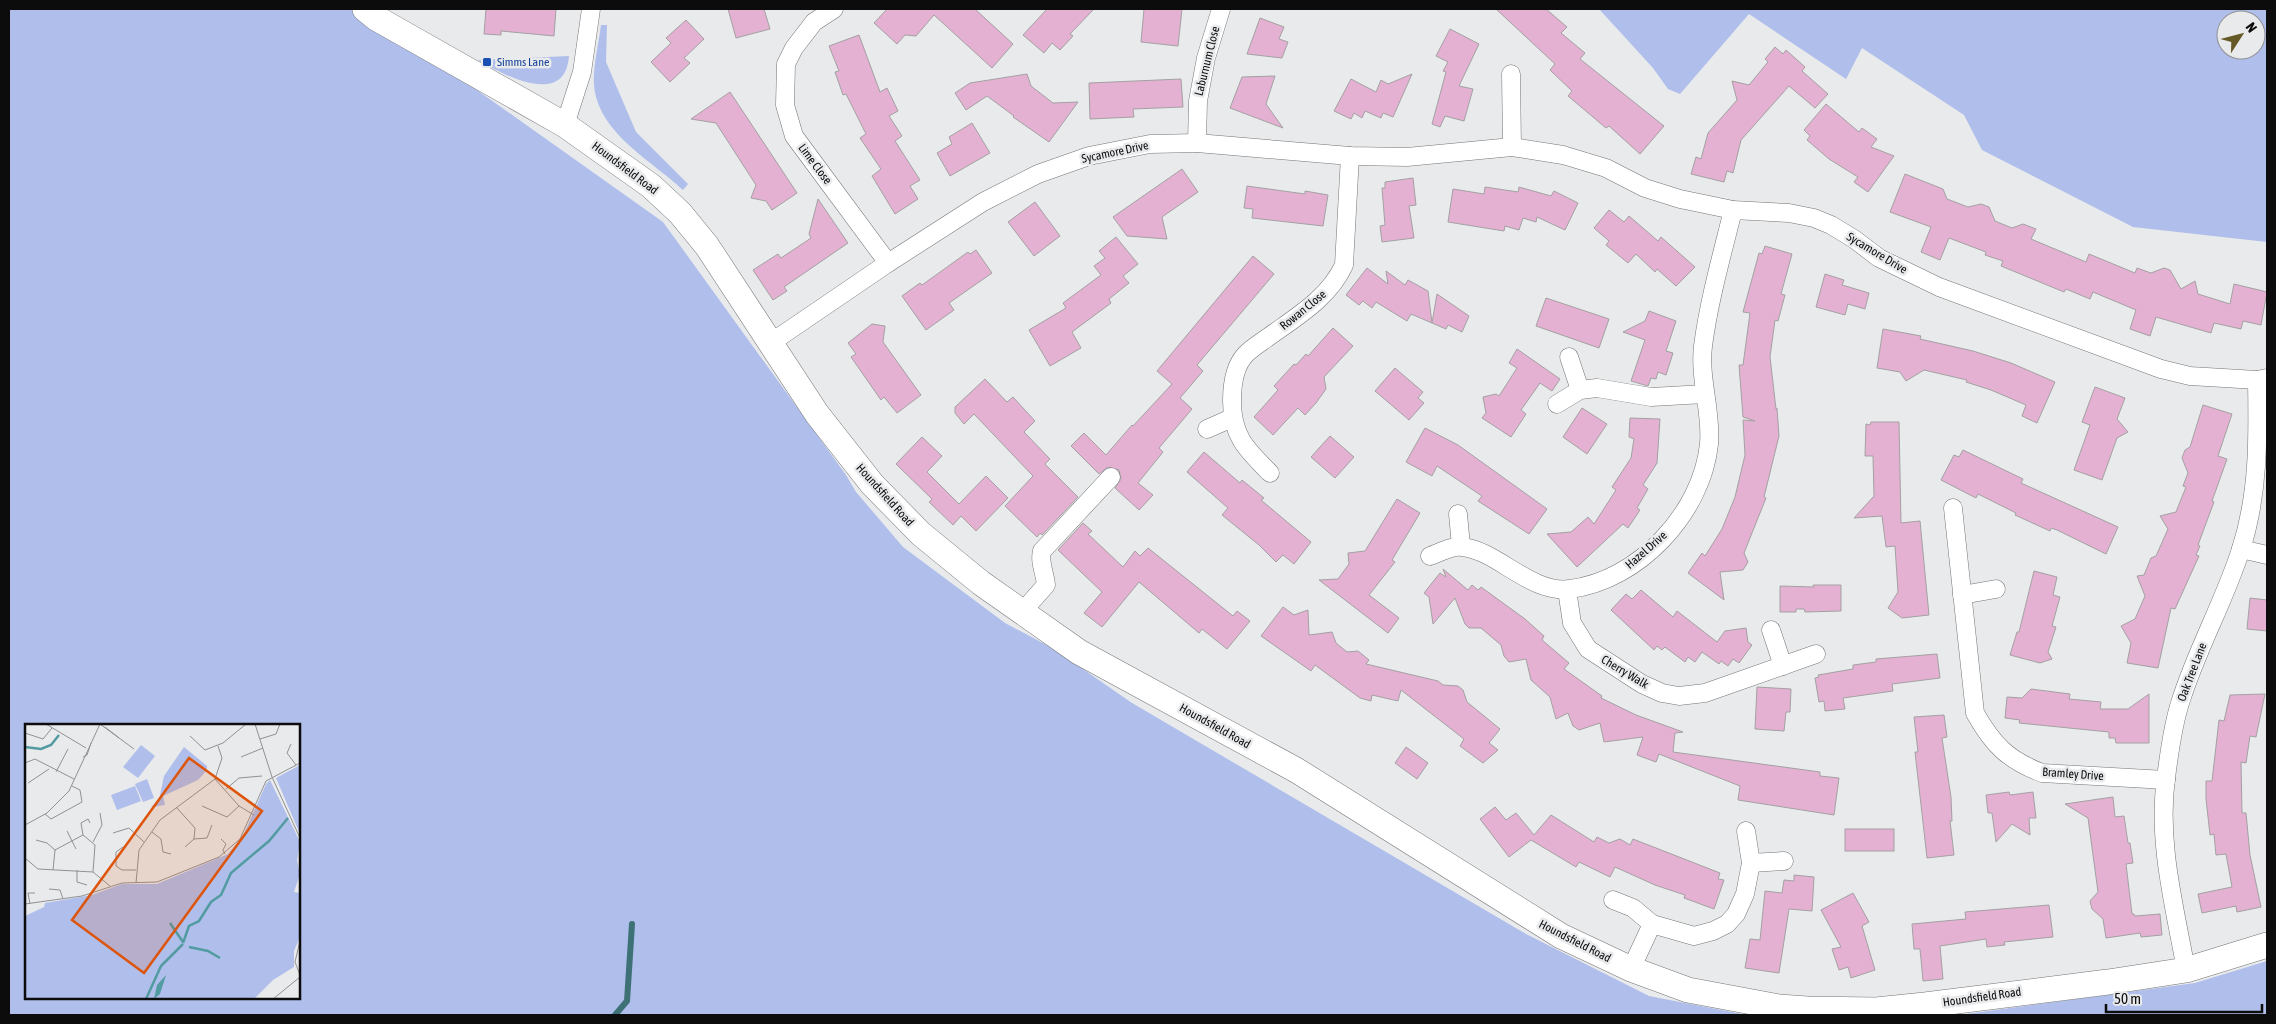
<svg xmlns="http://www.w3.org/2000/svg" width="2276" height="1024" font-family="'Asap Condensed',sans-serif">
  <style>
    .green { fill: #afbeeb; fill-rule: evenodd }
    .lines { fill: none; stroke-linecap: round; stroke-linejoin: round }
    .stream { stroke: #3d7175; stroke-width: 6 }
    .building { fill: #e4b1d3; stroke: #a3a1a2 }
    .street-casing { stroke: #747576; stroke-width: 19 }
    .secondary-casing { stroke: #747576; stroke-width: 26 }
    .street { stroke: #fff; stroke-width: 18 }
    .secondary { stroke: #fff; stroke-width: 25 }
    .transit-dot { fill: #1a4fb4; stroke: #e9eaec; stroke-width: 2 }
    .labels { text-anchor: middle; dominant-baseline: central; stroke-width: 5; stroke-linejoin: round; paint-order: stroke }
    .street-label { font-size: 12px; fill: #0c0c0d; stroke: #e9eaec }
    .transit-label { font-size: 12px; fill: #164399; stroke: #e9eaec; text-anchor: start }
    .inset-river { fill: none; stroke: #529ca1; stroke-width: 2.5 }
    .inset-road { fill: none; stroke: #919193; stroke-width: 1 }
    .view { fill: #dd550c; fill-opacity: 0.15; stroke: #dd550c; stroke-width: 2.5 }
    .inset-edge { fill: none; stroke: #0c0c0d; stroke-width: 2.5 }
  </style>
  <rect width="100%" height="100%" fill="#e9eaec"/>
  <g class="green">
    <path d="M9,9H351L369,26L436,61L663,222L846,475L856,492L903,547L1005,623L1054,649L1132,703L1526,934L1649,996L1747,1015H9ZM26,725H299V998H26Z"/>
    <path d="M1599,9H2267V242L2133,227L1982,150L1964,115L1862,48L1846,79L1749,14L1680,94L1668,89L1653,68ZM2226,20H2256V50H2226Z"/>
    <path d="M601,25H607L606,62L636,132L688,184L683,190C649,158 590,129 594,74C595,58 599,41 601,25Z"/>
    <path d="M569,56C565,109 502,74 478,60Z"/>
    <path d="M2267,961V1015H1959L2195,983Z"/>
  </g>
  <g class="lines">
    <path class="stream" d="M615,1015L627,1001L632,924"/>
  </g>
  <g class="building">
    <path d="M486,9H556L554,36L501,31V35L484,34Z"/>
    <path d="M728,9H764L770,29L736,38Z"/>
    <path d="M887,9H975L1013,44L992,68L934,15L916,36L905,35L897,44L874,23Z"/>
    <path d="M1047,9H1094L1070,34L1073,36L1060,50L1052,43L1044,53L1023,35Z"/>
    <path d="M1144,9H1182L1178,46L1141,42Z"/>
    <path d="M1496,9H1546L1567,27L1561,33L1585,53L1580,59L1664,126L1640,154L1609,126L1606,128L1568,96L1572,91L1550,70L1555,64Z"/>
    <path d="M1260,18L1284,27L1279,39L1288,42L1282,58L1247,54Z"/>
    <path d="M686,20L704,39L684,58L690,63L670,82L651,62L671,43L666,38Z"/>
    <path d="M1450,29L1479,44L1459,86L1473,89L1464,121L1445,116L1440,127L1432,124L1446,72L1443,71L1448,62L1436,56Z"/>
    <path d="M859,35L880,92L887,88L898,111L889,116L902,136L895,141L920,180L910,186L918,199L895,214L872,176L881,169L860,138L866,134L846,94L843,95L835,72L839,71L829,46Z"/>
    <path d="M1775,47L1783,54L1786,50L1805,67L1802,71L1828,94L1815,108L1789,86L1741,140L1733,173L1727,171L1724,182L1691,174L1696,157L1701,159L1708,133L1737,100L1732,81L1749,85L1768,62L1765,59Z"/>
    <path d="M1027,74L1031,86L1053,103L1078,102L1049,142L1013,117L1014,116L987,96L966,110L955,93L970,83Z"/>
    <path d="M1412,74L1393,117L1383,113L1381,118L1365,111L1362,118L1354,113L1351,119L1334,111L1351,79L1376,92L1381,80L1388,84Z"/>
    <path d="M1275,76L1266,104L1283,128L1230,108L1242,77Z"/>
    <path d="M1181,79L1183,107L1133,109L1134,117L1090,119L1089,83Z"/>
    <path d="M730,92L797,193L772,210L766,201L751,198L756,185L716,123L691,119Z"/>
    <path d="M1826,104L1859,132L1862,128L1877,139L1871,147L1894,156L1868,192L1854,182L1858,177L1829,159L1807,140L1810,136L1804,130Z"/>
    <path d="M972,123L990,153L950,176L937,153L952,144L949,137Z"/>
    <path d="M1182,169L1198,192L1162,217L1167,239L1127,236L1113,217Z"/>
    <path d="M1905,174L1943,189L1947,199L1968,207L1981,204L1989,207L1995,221L2012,228L2023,224L2036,229L2031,239L2086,262L2089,254L2135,273L2137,268L2151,273L2164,268L2170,270L2181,289L2195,281L2198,294L2230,304L2234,284L2267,292L2261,325L2243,321L2241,329L2214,323L2211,333L2156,317L2150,336L2130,329L2136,310L2093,292L2090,299L2066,289L2064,292L2001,266L2003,261L1985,255L1986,252L1949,238L1940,260L1921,252L1931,227L1890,212Z"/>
    <path d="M1413,178L1416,205L1409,206L1414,238L1382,242L1380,226L1385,225L1382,188H1385V182Z"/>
    <path d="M1247,186L1305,194V191L1328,195L1323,226L1252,218L1253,209L1244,208Z"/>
    <path d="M1485,187L1518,192L1519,187L1551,196L1554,191L1578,203L1565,230L1537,217L1536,222L1523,218L1519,230L1505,226L1504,231L1448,222L1453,189L1484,194Z"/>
    <path d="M818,199L848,243L784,287L787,291L773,300L753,270L778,254L781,258L811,238L809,234Z"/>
    <path d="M1035,202L1060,236L1034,256L1008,222Z"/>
    <path d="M1609,210L1624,222L1629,216L1658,241L1661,237L1695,267L1676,286L1657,269L1655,272L1636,254L1628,263L1606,245L1609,241L1594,228Z"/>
    <path d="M1116,237L1138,264L1123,276L1129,283L1109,299L1111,303L1072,332L1081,348L1050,366L1029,330L1066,308L1063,303L1101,275L1094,266L1105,258L1099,251Z"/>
    <path d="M1765,246L1792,254L1781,294L1785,295L1778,321L1775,320L1770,357L1776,409L1777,408L1779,436L1764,497L1766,498L1744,553L1748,562L1743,570L1720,572L1724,600L1688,573L1702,553L1705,556L1722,529L1735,497L1745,455L1743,420L1755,421L1743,417L1739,365H1743L1750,313L1743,312L1759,253L1762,254Z"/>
    <path d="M976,250L992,273L949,303L954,310L926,330L902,296L920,283L922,285L968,252L970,254Z"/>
    <path d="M1253,256L1274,274L1197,365L1203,371L1180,398L1192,409L1159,448L1163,452L1138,483L1153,495L1139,510L1115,488L1121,479L1119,470L1108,467L1099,474L1071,446L1084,433L1106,455L1132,425L1133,426L1172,384L1157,371Z"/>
    <path d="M1367,268L1388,284L1386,271L1405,285L1408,280L1428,291L1432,323L1411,314L1407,321L1376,302L1372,308L1363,301L1359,305L1346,295Z"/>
    <path d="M1825,274L1844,280L1842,285L1869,293L1865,309L1848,304L1845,315L1816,307Z"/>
    <path d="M1437,294L1469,316L1462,332L1448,325L1446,329L1432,323Z"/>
    <path d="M1546,298L1609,319L1599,348L1536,326Z"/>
    <path d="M1649,311L1676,321L1666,351L1673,353L1666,375L1658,372L1656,379L1651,378L1648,386L1631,381L1645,340L1623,332L1645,321Z"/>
    <path d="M872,324L885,326L883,342L921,395L897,413L884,397L881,400L851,357L856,354L848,343Z"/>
    <path d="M1333,328L1353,346L1324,377L1326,389L1316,403L1305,415L1298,408L1273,435L1254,417L1278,390L1274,386L1294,364L1296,365L1306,354L1308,356Z"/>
    <path d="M1883,329L1921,336L1920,339L1973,351L2011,363L2055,382L2037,423L2022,416L2026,405L1991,390L1966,382L1967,380L1924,370L1906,381L1900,372L1877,368Z"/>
    <path d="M1517,349L1560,379L1552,391L1540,383L1521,410L1526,414L1511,437L1482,418L1486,413L1483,397L1496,394L1499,396L1517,368L1509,363Z"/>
    <path d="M1395,368L1423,392L1418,398L1424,403L1409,420L1375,391Z"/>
    <path d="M985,379L1007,402L1013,397L1035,421L1024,432L1050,459L1045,464L1078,497L1042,535L1040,533L1037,537L1005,506L1033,476L974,414L964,424L955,413V407Z"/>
    <path d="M2095,387L2125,398L2117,419L2128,432L2117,438L2102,480L2074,470L2090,425L2082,422Z"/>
    <path d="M2203,405L2232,414L2218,456L2227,459L2212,501L2214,502L2198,545L2200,546L2196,555L2199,556L2175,609L2171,608L2158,668L2127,663L2131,643L2121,626L2135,619L2145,596L2137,576L2144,575L2151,558L2156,556L2168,529L2160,516L2176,512L2186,487L2183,486L2188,473L2182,458L2185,450L2190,447Z"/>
    <path d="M1582,408L1607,424L1587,454L1563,437Z"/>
    <path d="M1630,418L1660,419L1657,463L1643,485L1648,489L1637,508L1640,510L1628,528L1623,524L1577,567L1547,534L1571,532L1588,517L1594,524L1616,490L1612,487L1631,458L1634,439L1629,437Z"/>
    <path d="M1871,422H1899L1901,523L1920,521L1929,615L1902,618L1888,608L1898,592L1895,546L1886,547L1882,516L1854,518L1874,496L1873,456H1865L1866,424L1870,425Z"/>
    <path d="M1425,428L1458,445L1547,509L1529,534L1478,501L1482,496L1437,466L1432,476L1406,462Z"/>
    <path d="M1330,436L1354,457L1335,478L1311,457Z"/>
    <path d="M922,437L942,456L927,472L959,504L986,476L1008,498L976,531L961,516L953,525L929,502L932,499L896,464Z"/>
    <path d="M1963,450L2023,479L2021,483L2118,527L2106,554L2057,530L2051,528L2050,531L2015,515L2016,513L1978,494L1976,498L1941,480L1954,455L1959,457Z"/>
    <path d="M1204,452L1240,483L1242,480L1264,498L1261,500L1311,542L1294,564L1283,555L1276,562L1259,545L1222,515L1228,508L1187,472Z"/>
    <path d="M1397,499L1420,513L1392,560L1395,562L1369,595L1399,618L1388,633L1319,580L1338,579L1349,564L1348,553L1365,551Z"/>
    <path d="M1083,523L1092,531L1088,534L1123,567L1135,551L1140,556L1148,548L1233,616L1237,611L1250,621L1227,649L1202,629L1199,633L1139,582L1102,627L1084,613L1102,592L1058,550Z"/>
    <path d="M1443,569L1468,590L1472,585L1478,590L1481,587L1525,619L1544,636L1542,640L1569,663L1564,669L1602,696L1601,698L1636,715L1683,732L1675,733L1673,752L1820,772V776L1839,778L1834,815L1738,800L1740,786L1659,754L1656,762L1637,755L1643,737L1604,742L1600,723L1579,730L1573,726L1568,713L1556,719L1550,697L1531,680L1526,659L1509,662L1504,656L1501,645L1481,628H1469L1465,624L1455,598L1433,624L1429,597L1424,593L1440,573L1446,577Z"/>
    <path d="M2034,571L2057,577L2053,595L2060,597L2052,626L2056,627L2048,652L2052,659L2040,663L2010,655L2017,632H2019Z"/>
    <path d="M1813,585H1841V611L1805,612L1804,609H1796V612H1780V586L1814,587Z"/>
    <path d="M1641,590L1673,617L1677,611L1717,642L1725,631L1746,628L1748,642L1752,645L1739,663L1733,659L1728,666L1721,661L1719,664L1702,652L1695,662L1688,657L1685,662L1665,647L1662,650L1657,646L1654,650L1611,610L1626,594L1632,599Z"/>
    <path d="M2250,598L2267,600V631L2247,629Z"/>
    <path d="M1283,607L1294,615L1308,610L1309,635L1332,632L1336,643L1347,652L1358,651L1369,660L1366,664L1438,681L1443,685L1458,686L1463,690L1467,702L1500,729L1489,743L1498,750L1483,763L1460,746L1464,739L1401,690L1398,701L1372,695L1371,701L1360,698L1315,665L1311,671L1261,636Z"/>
    <path d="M1937,654L1940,678L1892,684L1893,691L1843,698L1845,709L1825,711L1824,701L1819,702L1815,678L1819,677L1818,675L1853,669V665L1876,662V659Z"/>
    <path d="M1757,687L1791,689L1790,712H1786L1784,731L1755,729Z"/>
    <path d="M2031,689L2070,694L2069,699L2101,702L2100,709H2128L2149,694V743H2116L2115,738H2109V732L2019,723L2020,720L2005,718L2007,697L2022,698Z"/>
    <path d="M2265,694L2256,737L2250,736L2246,763L2241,762L2242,813H2246L2250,855L2261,907L2237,912L2236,906L2202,913L2198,894L2232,887L2226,854L2216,855L2214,834L2210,835L2206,799V781H2212L2219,720L2224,721L2230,695Z"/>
    <path d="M1944,715L1947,737L1942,738L1951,797L1952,821H1950L1954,855L1927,858L1915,752H1918L1914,717Z"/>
    <path d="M1406,747L1428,763L1417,779L1395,763Z"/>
    <path d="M2009,792L2010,795L2033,792L2036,818H2029L2030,835L2012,824L1996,842L1992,813H1988L1986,795Z"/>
    <path d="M2113,797L2115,817L2124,816L2128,843H2130L2133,863L2126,864L2132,914H2134L2135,916L2160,914L2162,935L2141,937L2140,933L2106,938L2103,919L2092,909L2090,901L2098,892L2088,818L2065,804Z"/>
    <path d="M1495,807L1506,820L1516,813L1534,835L1551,815L1594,842L1597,837L1609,843L1620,839L1630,845L1633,839L1720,873L1718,879L1724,880L1714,909L1684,898L1685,895L1655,885L1615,867L1610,877L1579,862L1576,867L1531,840L1509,857L1480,819Z"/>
    <rect x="1845" y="829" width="49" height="22"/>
    <path d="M1794,875L1814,877L1812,911L1789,909L1779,973L1745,968L1750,939L1760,940L1765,891L1782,893L1784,880L1794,881Z"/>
    <path d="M1853,893L1869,922L1862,926L1875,970L1851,978L1848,967L1839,970L1832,949L1841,947L1821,910Z"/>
    <path d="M2049,905L2053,937L2004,942L2005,945L1987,947L1986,939L1940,946L1943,979L1923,981L1920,949H1914L1912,924L1966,919L1965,912Z"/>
  </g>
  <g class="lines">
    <g class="street-casing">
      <g id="street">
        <path d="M834,9L814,22L794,48L786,64L785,105L794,136L888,263"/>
        <path d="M1511,74L1512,147"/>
        <path d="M565,125L582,72L591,9"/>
        <path d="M1197,143L1198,101L1206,58L1221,9"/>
        <path d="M769,344L888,263L983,202L1038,174L1089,156L1150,144L1197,143L1350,156L1407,157L1512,147L1563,155L1606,168L1645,188L1680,199L1733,210L1789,213L1814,218L1831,225L1854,239L1879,258L1939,287L2161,369L2190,376L2257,380L2267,378"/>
        <path d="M1569,357L1580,390"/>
        <path d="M1557,404L1580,390L1597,388L1651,397L1705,394"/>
        <path d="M1207,429L1232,418"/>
        <path d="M1270,473C1246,449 1232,436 1232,401C1232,385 1234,366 1246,354C1252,348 1260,343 1267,338C1296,317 1329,298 1344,265L1350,156"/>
        <path d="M1953,508L1975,713C1993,745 2008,760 2042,773L2166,780"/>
        <path d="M1458,514L1461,546"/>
        <path d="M2241,549L2267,555"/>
        <path d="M1430,556C1439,553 1453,545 1462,547C1497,550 1530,594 1570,589C1638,581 1702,513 1709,444C1712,412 1699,379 1703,346C1709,300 1722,255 1733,210"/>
        <path d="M1567,590L1572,623L1588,649L1642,684L1662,693L1679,696L1705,693L1816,654"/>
        <path d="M1962,595L1996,589"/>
        <path d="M1022,612L1046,585C1045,573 1039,562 1042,551L1111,477"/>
        <path d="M1771,630L1783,666"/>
        <path d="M1751,863L1784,861"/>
        <path d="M1613,900L1633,908L1652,924"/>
        <path d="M1631,969L1652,924L1694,936L1713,931L1727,924L1736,914L1745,894L1751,863L1746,831"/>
        <path d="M2186,970C2175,908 2157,842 2166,778C2169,754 2173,723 2181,700C2197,649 2225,600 2241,549C2259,493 2258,437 2257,380"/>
      </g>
    </g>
    <g class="secondary-casing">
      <path id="secondary" d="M365,9L376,18L565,125L651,186L680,213L707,246L817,414L872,484L921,534L981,583L1079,652L1296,770L1561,936L1631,969L1688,990L1779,1007L1807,1009L1876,1010L1925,1005L2108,982L2186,970L2267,945"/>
    </g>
    <use href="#street" class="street"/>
    <use href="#secondary" class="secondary"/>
  </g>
  <rect class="transit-dot" x="482" y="57" width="10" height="10" rx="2.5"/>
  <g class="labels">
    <g class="street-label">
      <text transform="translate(1207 61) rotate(-76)">Laburnum Close</text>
      <text transform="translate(1115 152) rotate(-12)">Sycamore Drive</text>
      <text transform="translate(815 164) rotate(53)">Lime Close</text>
      <text transform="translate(625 168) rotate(37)">Houndsfield Road</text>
      <text transform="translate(1877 253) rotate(31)">Sycamore Drive</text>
      <text transform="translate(1303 310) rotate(-39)">Rowan Close</text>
      <text transform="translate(885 495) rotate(48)">Houndsfield Road</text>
      <text transform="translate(1646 550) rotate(-41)">Hazel Drive</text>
      <text transform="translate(1625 672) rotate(31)">Cherry Walk</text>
      <text transform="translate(2192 672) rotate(-69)">Oak Tree Lane</text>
      <text transform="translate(1215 726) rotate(29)">Houndsfield Road</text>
      <text transform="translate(2073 774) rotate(4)">Bramley Drive</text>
      <text transform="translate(1575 941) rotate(27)">Houndsfield Road</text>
      <text transform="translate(1982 997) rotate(-8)">Houndsfield Road</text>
    </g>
    <g class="transit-label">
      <text x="497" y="62">Simms Lane</text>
    </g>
  </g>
  <g transform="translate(25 724)">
    <rect width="275" height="275" fill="#e9eaec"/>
    <path d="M116,21L130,32L113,54L98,43ZM159,23L182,42V46L173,56L138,72L140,81L126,83L134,76L139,52ZM275,41V110L251,54ZM122,55L129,74L118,78L110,60ZM245,56L275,118L272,136L275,150L269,168L275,169V213L269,227V243L248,256L229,275H0V192L19,183L20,179L67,171L97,160H132L203,130L218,112L241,60ZM110,62L116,77L92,86L86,71Z" fill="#afbeeb"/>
    <path d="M141,251L135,270L129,275L132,261Z" fill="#529ca1"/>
    <path class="inset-river" d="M0,23L16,25L26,21L34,11M145,199L158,218M158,219L164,202L174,197L186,178L196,171L206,149L244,117L263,94M164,223L183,227L195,234M121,275L136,242L158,220"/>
    <path class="inset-road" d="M21,0L61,24M75,0L109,25M230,0L247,53L275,114M80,3L94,14M0,9L18,15L27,4M165,12L180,26L198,19L221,0M235,15L251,10L255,0M266,20L262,29L271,41M58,33L62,31L66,19M216,33L238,24M0,39L10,35L49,55M31,48L43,25M190,55L214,82L229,91M3,59L24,45M201,65L214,54L237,52M177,82L202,93L214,82M151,83L170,104L169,115L160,123M20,90L26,95L57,78L55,66L47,62M0,101L22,89L44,67L75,0M42,107L51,125M127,108L136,115L138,128L146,130M88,109L104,104L119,118M58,111L56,99L63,95L65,99M169,115L182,114L187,101M196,115L201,120L198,126L200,130M11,116L22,119L30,126M68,118L77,101L75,89M98,123L91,128V142L97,146H111M0,134L13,145L68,148L85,162M28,146L30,126L58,111L70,121L68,148M52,146V158L62,161M111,159L114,126L135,96L190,55L197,34L193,22M24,165L35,166L38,175M0,180L57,172L97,159L132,158L194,133L215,115L241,57L275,39M5,180L3,169H10M275,217L270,238L275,251M248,275L275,253"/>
    <path class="view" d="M164,34L237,87L119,249L47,196Z"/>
    <rect width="275" height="275" class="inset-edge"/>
  </g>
  <rect width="2276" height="1024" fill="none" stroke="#0c0c0d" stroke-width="20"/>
  <g transform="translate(2241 35) rotate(54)"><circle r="24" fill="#e9eaec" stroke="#919193"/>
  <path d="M0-4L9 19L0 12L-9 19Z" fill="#655a27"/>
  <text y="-8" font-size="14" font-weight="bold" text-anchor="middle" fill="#0c0c0d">N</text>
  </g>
  <path d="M2106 1004v8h156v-8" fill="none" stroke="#0c0c0d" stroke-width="2.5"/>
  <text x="2114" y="1004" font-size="15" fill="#0c0c0d" stroke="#e9eaec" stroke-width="4" paint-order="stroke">50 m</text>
</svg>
